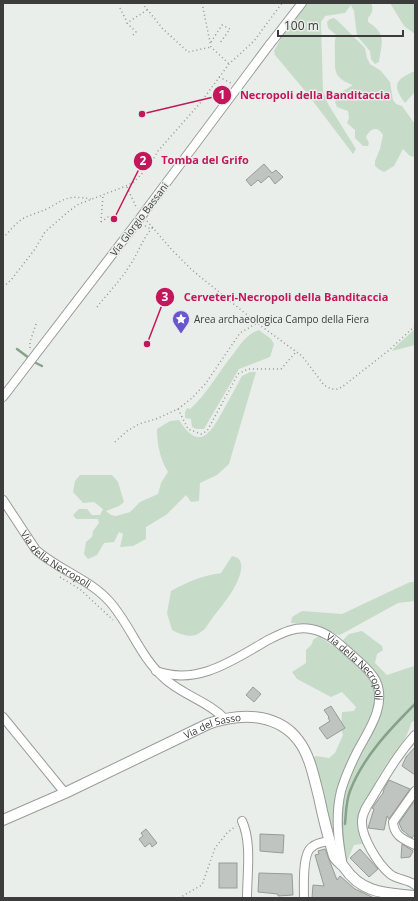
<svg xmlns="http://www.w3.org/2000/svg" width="418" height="901" font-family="'Open Sans',sans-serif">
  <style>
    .green { fill: #c7dbc9 }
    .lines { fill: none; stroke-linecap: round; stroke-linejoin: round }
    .stream { stroke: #87a28b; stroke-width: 2.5 }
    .building { fill: #c0c4c0; stroke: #989c98 }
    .minor-casing { stroke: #989b98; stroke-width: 10 }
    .tertiary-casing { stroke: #989b98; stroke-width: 12 }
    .path { stroke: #959795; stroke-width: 1.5; stroke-dasharray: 1 3; stroke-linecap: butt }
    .minor { stroke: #fff; stroke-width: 8 }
    .tertiary { stroke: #fff; stroke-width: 10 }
    .minor-bridge-casing { stroke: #989b98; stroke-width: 10; stroke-linecap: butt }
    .minor-bridge { stroke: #fff; stroke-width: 8 }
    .labels { text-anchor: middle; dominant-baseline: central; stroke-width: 3; stroke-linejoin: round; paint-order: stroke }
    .street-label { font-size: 10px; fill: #3b3c3b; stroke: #eaeeea }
    .poi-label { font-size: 10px; fill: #3b3c3b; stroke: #eaeeea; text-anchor: start }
    .leader { fill: none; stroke: #c2185b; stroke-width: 1.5 }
    .callout-dot { fill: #c2185b; stroke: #eaeeea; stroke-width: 1.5 }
    .mark-label { font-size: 12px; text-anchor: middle; font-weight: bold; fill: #fff }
    .callout-label { font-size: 11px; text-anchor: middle; font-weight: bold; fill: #c2185b; stroke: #eaeeea; stroke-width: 3; stroke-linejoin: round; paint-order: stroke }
  </style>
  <rect width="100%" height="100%" fill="#eaeeea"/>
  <g class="green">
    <path d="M308,3H371C374,9 372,13 368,18V22C387,34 382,42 379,62L375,64L371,59L370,51L357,36L354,11L351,5L345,13L325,16L321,22L323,91L328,104L356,149L353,154L306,92L275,55L274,51L286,29L305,6Z"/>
    <path d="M390,3H415V34L404,26Z"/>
    <path d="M334,18L338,21L365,48L367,58L370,64L381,71L390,82L393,100L396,104L402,106L415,124V157L410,156L403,149L394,166L384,172L380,170L375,166V161L380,149L383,135C377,125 370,129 366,137L369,143L368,146H363L355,138V130L347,123L349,118L348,111L337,107L335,102L340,93L353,85C337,79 334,74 335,57C335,49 334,42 336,35L328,28L327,22L330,19Z"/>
    <path d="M415,71V92L405,103C391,85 396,79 415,71Z"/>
    <path d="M415,329V345L392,351L395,347Z"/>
    <path d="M259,330L271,339L274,344L270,357L239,369L204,429H196L192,427L191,419L185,418V412L187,408L190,409C207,394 219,371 234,353C241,343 247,334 259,330Z"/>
    <path d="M250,372H256L229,464L217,475L200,483L199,501L191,502L186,495L166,515L146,527V539L133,546L120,547L123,534L119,532L114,542L104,543L97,555L88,559L84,554L86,542L92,537L93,531L99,523L98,519H76L73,515L79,509H87L92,515H100L103,509L94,502L83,503L73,492L75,481L80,475H112L118,482L124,502L119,506L106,511L111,515L116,516L130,512L140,502L158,494L161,483L168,472C160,459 157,444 157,429L170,421L179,420C200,453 211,432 224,409C230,398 236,387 242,376Z"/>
    <path d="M232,556L238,558C241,562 242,565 241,570C238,588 222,605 211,620C208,624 205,630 201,632C192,639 181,635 172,630L167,613L171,591C189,581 201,576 221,573Z"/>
    <path d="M410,582H415V601L398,603L340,635C332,634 327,629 320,627C310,623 301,624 291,623L292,617L302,611L342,614Z"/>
    <path d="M362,631L382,646L383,650L377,654L375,663L387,675L414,666L415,663V720L411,723C407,742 391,756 381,773C371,789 365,807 360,825L367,839L362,844L354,845L347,861L339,854L313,758L316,756L329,758L335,753L343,735L341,729L342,712L354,711L356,707L342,692L331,697L297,679L292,672L306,663V650L312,644L313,640L319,636L333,646L342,641L349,634Z"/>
  </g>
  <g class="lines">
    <g class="stream">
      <path d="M17,349L29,358"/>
      <path d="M36,363L42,366"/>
      <path d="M345,824C346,813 346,801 350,791C363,757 390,729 415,704"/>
    </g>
  </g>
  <g class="building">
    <path d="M264,164L272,173L276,170L283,177L275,184L269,176L261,183L258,180L251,186L246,180Z"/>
    <path d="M253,687L261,694L254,702L246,695Z"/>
    <path d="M331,706L345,728L327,739L319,728L330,721L328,718L329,717L324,710Z"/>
    <path d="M415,747V775L402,766L406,757Z"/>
    <path d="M389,780L410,789L389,819L387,816L384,830L368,828L374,809L372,808L383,793L384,789Z"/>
    <path d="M415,800V834L412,838L402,830L399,823Z"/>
    <path d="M146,829L157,843L152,847L150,843L145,847L139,839L143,836L141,833Z"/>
    <path d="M260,834L284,835L283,853L260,851Z"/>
    <path d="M402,844L413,851L410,857L401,858Z"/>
    <path d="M325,849L337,880L340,876L355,889L374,898H312L313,885L324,886L315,855L319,854L318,851Z"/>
    <path d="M360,849L378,869L369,877L350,858Z"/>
    <rect x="219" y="863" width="18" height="25"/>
    <path d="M259,873L292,874L293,895L278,896V894L258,892Z"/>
  </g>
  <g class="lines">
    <g class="minor-casing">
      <g id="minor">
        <path d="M274,39L302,3"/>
        <path d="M146,210L270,44"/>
        <path d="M3,397L141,217"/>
        <path id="s1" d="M3,500L36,550C59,570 89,579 109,601C130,624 140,657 164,678C182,695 208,701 225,719"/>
        <path id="s2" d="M156,671C198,686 233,660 268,640C282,633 295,626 311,629C329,632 340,645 354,657C362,664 371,671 376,681C387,706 368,731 357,752C351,764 345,777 341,791C335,816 338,841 343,866"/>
        <path d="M3,717L65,793"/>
        <path d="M415,735C399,753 387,773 375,793C370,802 362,811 362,821C361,837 378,864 390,874C397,880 408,879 415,885"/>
        <path d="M415,791L393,822C394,836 403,839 415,845"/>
        <path d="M242,821C252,842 247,874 247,898"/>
        <path d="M304,898C304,887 302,853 312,847C316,843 324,842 329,841"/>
      </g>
    </g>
    <g class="tertiary-casing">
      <g id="tertiary">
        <path id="s3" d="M3,820L65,793L208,724C225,718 243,715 261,718C276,721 289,728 298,740C310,755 314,778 319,797C323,817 328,836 334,856C336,861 341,863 344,867C362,894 386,893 415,896"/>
      </g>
    </g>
    <g class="path">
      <path d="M142,3L163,29L188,52L211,47"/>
      <path d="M202,3L211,47L229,64"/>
      <path d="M120,8L127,22"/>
      <path d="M133,35L136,32L127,23L147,10"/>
      <path d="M211,42L222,25L230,29L220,43"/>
      <path d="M219,77L231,83"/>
      <path d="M127,187L137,209"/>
      <path d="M147,221L172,250L192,270L257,323L302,356L324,385L331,389H337L342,387L388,351L415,326"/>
      <path d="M101,222L103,195"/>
      <path d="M101,222L108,217L111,218L113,226"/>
      <path d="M145,226L149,228L153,227"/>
      <path d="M3,238C10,231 17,221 26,217C33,214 40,212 47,209C66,198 68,195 91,199"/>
      <path d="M3,287L11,280L35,249L45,232L69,211L79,204L126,186L134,182L149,166L158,151L201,102L229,64L254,41L282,3"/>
      <path d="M97,307C108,293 121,280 130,265C139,252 142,239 153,227"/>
      <path d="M3,346V360"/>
      <path d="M30,348V342L37,321"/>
      <path d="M178,409L188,429L201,434L207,431L238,374L248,369H281L297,351"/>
      <path d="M115,442L127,431L139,424L156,419L178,409L192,398L206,383L240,333L257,323"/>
      <path d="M60,577L81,590L113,620"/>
      <path d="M179,898L202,885L215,848L227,833L236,826"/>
    </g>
    <use href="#minor" class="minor"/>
    <use href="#tertiary" class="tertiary"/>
    <g class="minor-bridge-casing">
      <g id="minor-bridge">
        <path d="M270,44L274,39"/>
        <path d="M141,217L146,210"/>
      </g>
    </g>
    <use href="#minor-bridge" class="minor-bridge"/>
  </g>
  <defs>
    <g id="sight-pin" transform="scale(0.9)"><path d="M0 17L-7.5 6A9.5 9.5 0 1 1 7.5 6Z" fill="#6756cf" stroke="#eaeeea"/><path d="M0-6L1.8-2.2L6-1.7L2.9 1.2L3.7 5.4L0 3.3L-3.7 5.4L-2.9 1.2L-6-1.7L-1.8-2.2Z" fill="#fff"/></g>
  </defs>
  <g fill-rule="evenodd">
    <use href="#sight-pin" x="181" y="319"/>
  </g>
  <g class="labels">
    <g class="street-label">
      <text transform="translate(139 219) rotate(-53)">Via Giorgio Bassani</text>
      <text stroke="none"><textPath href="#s1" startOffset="81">Via della Necropoli</textPath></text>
      <text stroke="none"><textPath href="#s2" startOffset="227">Via della Necropoli</textPath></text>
      <text stroke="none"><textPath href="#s3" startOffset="230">Via del Sasso</textPath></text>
    </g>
    <g class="poi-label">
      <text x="194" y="319">Area archaeologica Campo della Fiera</text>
    </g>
  </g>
  <path class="leader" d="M142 114L222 95M114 219L143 161M147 344L165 297"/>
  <g class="callout-dot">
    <circle cx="142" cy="114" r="4"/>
    <circle cx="114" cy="219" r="4"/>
    <circle cx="147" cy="344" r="4"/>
    <circle cx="222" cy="95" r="10"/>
    <circle cx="143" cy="161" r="10"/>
    <circle cx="165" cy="297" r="10"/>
  </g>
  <g class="mark-label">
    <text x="222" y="99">1</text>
    <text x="143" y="165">2</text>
    <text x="165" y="301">3</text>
  </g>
  <g class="callout-label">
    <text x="315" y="99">Necropoli della Banditaccia</text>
    <text x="205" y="164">Tomba del Grifo</text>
    <text x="286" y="301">Cerveteri-Necropoli della Banditaccia</text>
  </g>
  <rect width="418" height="901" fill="none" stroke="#3b3c3b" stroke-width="8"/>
  <path d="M278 30v6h125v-6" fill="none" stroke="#3b3c3b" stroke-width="2"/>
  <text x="284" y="30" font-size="12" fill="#3b3c3b" stroke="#eaeeea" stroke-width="3" paint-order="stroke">100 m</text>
</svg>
